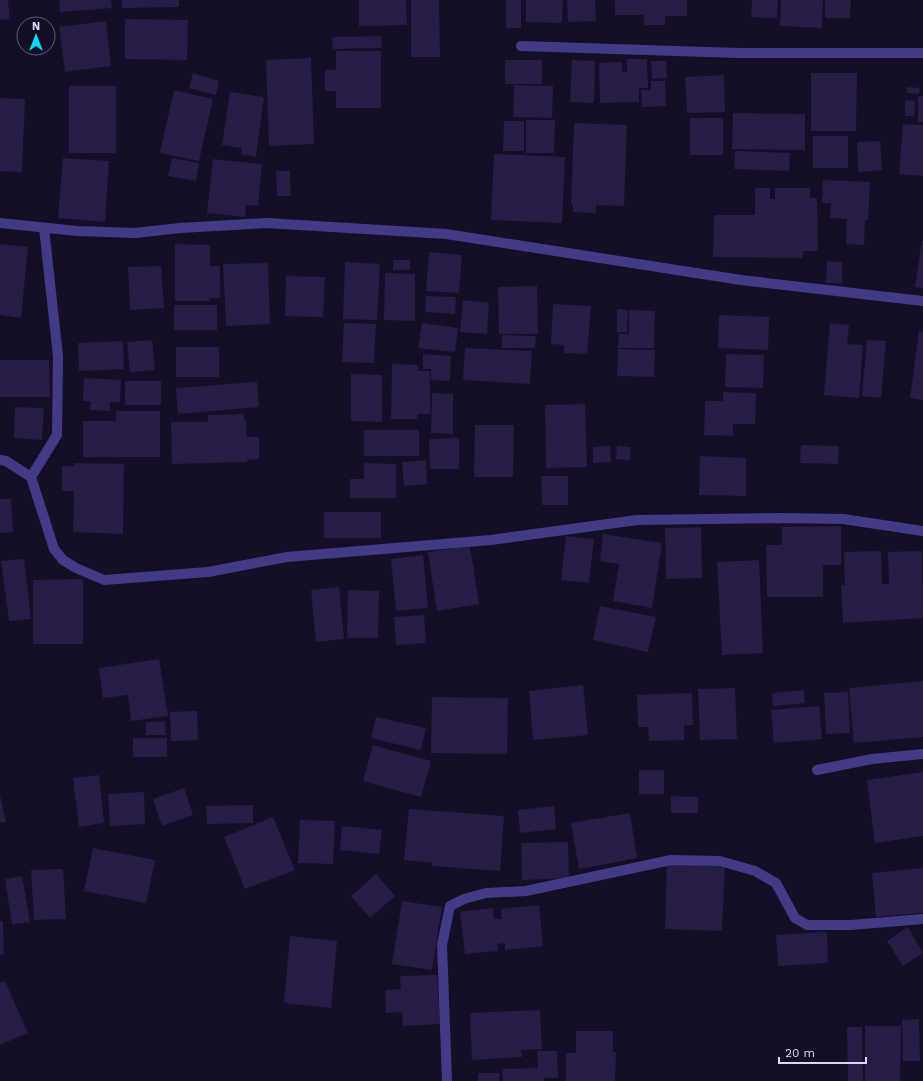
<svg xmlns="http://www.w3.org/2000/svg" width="923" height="1081" font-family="'Work Sans',sans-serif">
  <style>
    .building { fill: #261c46 }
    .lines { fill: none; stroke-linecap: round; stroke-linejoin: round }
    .minor { stroke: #403b84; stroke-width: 10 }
  </style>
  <rect width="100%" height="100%" fill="#140f26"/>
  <g class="building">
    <path d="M0,0H8L10,19L0,20Z"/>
    <path d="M59,0H111L112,8L60,12Z"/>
    <path d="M122,0H179V7L122,8Z"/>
    <path d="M359,0H406L407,25L359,26Z"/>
    <path d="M411,0H439L440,57H411Z"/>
    <rect x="506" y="0" width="15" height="28"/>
    <path d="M526,0H563L562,23L526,22Z"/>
    <path d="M567,0H595L596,21L568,22Z"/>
    <path d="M615,0H687V16H665V25H644V15H615Z"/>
    <path d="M752,0H778L777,18L751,17Z"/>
    <path d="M781,0H823L822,28L780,26Z"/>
    <path d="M825,0H851L850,18H825Z"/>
    <path d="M125,19L188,20L187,60L125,59Z"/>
    <path d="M106,21L111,66L65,72L59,27Z"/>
    <path d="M381,36L382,48L333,49L332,37Z"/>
    <path d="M336,51H381V108H336V91H325V70H336Z"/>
    <path d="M311,58L314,144L269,146L266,60Z"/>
    <path d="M627,59H647L648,88H639V102L600,103L599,63L622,62V72H627Z"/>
    <rect x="505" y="60" width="37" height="24"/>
    <path d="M572,60L595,61L594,103L570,102Z"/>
    <path d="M651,61H666L667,78L652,79Z"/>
    <path d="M193,73L219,81L216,95L189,88Z"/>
    <path d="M811,73H857L856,131H811Z"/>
    <path d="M724,75L725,112L687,113L685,77Z"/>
    <path d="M651,81H665L666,106L642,107L641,90H651Z"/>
    <path d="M514,85L553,86L552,118L513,117Z"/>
    <rect x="69" y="86" width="47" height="67"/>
    <path d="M907,87L920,88L919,94L907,93Z"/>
    <path d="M174,90L213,99L199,161L160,153Z"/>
    <path d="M230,92L264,97L256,157L241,154L242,148L222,145Z"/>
    <rect x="918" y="96" width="5" height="26"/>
    <path d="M0,98L25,99L22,172L0,171Z"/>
    <path d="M905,100L915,101L914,116H905Z"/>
    <path d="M733,113L805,114V150L732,149Z"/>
    <rect x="690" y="118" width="33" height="37"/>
    <path d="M526,120H555L554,153H526Z"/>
    <path d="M504,121H524V151H503Z"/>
    <path d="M574,123L627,125L624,206L596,205V213L573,212V204H571Z"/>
    <path d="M903,124L923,125V176L899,174Z"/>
    <rect x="813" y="136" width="35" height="32"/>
    <path d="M880,141L882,170L858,172L857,142Z"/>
    <path d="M735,151L790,153L789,171L734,169Z"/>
    <path d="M494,154L565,157L562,223L491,220Z"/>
    <path d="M63,158L109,161L105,222L58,218Z"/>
    <path d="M172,158L199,163L196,181L168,176Z"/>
    <path d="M213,159L262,164L258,206L246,205L245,217L207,213Z"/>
    <path d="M276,171H290L291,196H277Z"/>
    <path d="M823,180L870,182L868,220H865L864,245L846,244L847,219L830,218L831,203H822Z"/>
    <path d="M755,188H770V199H775V188H810V198H817L818,251H803V258L713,257L714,215H755Z"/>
    <path d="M922,241H923V288L915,287Z"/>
    <path d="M0,244L28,247L21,318L0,315Z"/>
    <path d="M175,244L210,245V266H220V298H210V301H175Z"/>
    <path d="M429,252L462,255L459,293L426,291Z"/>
    <rect x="393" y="260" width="17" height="10"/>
    <path d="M827,261L842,262V283H826Z"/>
    <path d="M345,262L380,264L377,320L343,319Z"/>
    <path d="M268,263L270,324L226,326L223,264Z"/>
    <path d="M161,266L164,308L130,310L128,267Z"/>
    <path d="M385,273L415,274V321L384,320Z"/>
    <path d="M286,276L325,277L323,317L285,316Z"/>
    <path d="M537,286L538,334H499L498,287Z"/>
    <path d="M426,296L456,297L455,314L425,312Z"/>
    <path d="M463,300L489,303L487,334L460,332Z"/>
    <path d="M553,304L591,306L587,354L564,353V345L551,344Z"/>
    <rect x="174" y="305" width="43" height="25"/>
    <path d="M617,309L628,310L627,332H617Z"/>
    <path d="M629,310L655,311L654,348H618L619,334H629Z"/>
    <path d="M719,315L769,317L768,350L718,348Z"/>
    <path d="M344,323L376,324L374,363L342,362Z"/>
    <path d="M422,323L458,328L455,352L418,348Z"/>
    <path d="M830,323L849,325L847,344L863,345L859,398L824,395Z"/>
    <path d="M919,331L923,332V400L910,398Z"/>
    <path d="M502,335L536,336L535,348H502Z"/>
    <path d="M152,340L155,370L130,372L127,342Z"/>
    <path d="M867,340L886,341L881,398L862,396Z"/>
    <path d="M123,341L124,369L79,371L78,343Z"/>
    <rect x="176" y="347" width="43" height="30"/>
    <path d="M465,348L532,351L530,384L463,380Z"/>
    <path d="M618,349L655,350L654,377L617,376Z"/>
    <path d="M423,354L451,356L450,381L431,380V369H423Z"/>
    <path d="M726,354L764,355L763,388L725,387Z"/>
    <path d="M0,360H49L50,397H0Z"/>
    <path d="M392,364L418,365V371H430V414H417V419H391Z"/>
    <path d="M351,374L382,375V422L351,421Z"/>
    <path d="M84,378L121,380L120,402H110V411L90,410L91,401H83Z"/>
    <rect x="125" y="381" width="36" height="24"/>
    <path d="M257,382L259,407L178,414L176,388Z"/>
    <path d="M723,392L756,393L755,424H733V436L704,435L705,401H723Z"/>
    <path d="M432,393L453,394V434L431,433Z"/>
    <path d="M585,404L587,467L546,468L545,405Z"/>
    <path d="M15,407L44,408L42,440L14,438Z"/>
    <path d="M116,411H160V457H83V421H116Z"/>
    <path d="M244,414V421H246L247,437H259V459L247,460V462L172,464L171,422H208V415Z"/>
    <path d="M475,425H514L513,477H474Z"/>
    <rect x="364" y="430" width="55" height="26"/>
    <path d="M459,438V469H430L429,439Z"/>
    <path d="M801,445L839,446L838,464L800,463Z"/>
    <path d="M610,446L611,462L593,463V447Z"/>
    <path d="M617,446L631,447L630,460L616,459Z"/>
    <path d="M700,456L746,458V496L699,495Z"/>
    <path d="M426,460L427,484L404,486L402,462Z"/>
    <path d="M74,463L124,464L123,534L73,532L74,491H62V466H74Z"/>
    <path d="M364,463L396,464V498H350V479H364Z"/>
    <path d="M541,476H568V505H542Z"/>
    <path d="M0,499H11L13,532L0,533Z"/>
    <rect x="324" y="512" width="57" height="26"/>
    <path d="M841,526V565H823V597H767L766,545H782V527Z"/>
    <path d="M701,527L702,578L666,579L665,528Z"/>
    <path d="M603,534L662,543L652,608L613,601L619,564L600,561Z"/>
    <path d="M566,536L594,539L589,583L561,580Z"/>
    <path d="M470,546L479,604L437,611L428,552Z"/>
    <path d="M881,551L882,584H889L888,552L922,551L923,618L843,623L841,585H845L844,552Z"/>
    <path d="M423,555L428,608L396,611L391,559Z"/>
    <path d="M24,559L31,619L9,621L1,561Z"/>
    <path d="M759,560L763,653L722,655L717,562Z"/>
    <path d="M83,579V644H33V580Z"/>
    <path d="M339,587L344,639L316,642L311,590Z"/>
    <path d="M348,590L379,591L378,638H347Z"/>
    <path d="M600,606L656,617L648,652L593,640Z"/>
    <path d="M424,615L426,643L396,645L394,617Z"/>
    <path d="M159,659L168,716L131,721L128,695L103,698L99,668Z"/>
    <path d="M923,681V737L854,743L849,688Z"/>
    <path d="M583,685L588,735L533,740L529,691Z"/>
    <path d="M735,688L737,739L700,740L698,689Z"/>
    <path d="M804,690L805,703L773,706L772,693Z"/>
    <path d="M848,692L850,733L826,734L824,693Z"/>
    <path d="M692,693L693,725H684V740L649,741L648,727H638L637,695Z"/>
    <path d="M432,697L508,698L507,754L431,753Z"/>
    <path d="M819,706L822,739L774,743L771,710Z"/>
    <path d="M197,711L198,740L171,741L170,712Z"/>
    <path d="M376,717L426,728L421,750L371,738Z"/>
    <path d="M165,721L166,735H146V722Z"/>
    <rect x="133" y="738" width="34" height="19"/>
    <path d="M373,745L431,761L421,797L363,781Z"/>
    <rect x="639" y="770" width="25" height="24"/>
    <path d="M923,772V836L875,843L867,780Z"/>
    <path d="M99,775L104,823L79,827L73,778Z"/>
    <path d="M184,788L193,815L162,826L153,799Z"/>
    <path d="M144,792L145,824L110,826L108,794Z"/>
    <path d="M0,795L6,822L0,823Z"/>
    <path d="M671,796L698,797V813H671Z"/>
    <path d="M253,805V823L207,824L206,806Z"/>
    <path d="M554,806L556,829L520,833L518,810Z"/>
    <path d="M409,809L504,816L500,871L432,866L433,863L404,860Z"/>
    <path d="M630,813L637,858L579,869L571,823Z"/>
    <path d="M273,817L295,870L245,889L224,837Z"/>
    <path d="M300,820L335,821L333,864L298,863Z"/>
    <path d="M342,826L382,830L379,854L340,850Z"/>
    <path d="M568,842L569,878L522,880L521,843Z"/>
    <path d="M93,848L155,860L146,903L84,891Z"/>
    <path d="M667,863L725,865L722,931L665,929Z"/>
    <path d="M923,868V913L876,917L872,873Z"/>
    <path d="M63,869L66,919L34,920L31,870Z"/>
    <path d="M376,874L395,896L370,918L351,896Z"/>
    <path d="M22,876L30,922L12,924L5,879Z"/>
    <path d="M402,901L442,907L432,970L392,964Z"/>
    <path d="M539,905L543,946L505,950V943L497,944L498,951L465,954L460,912L493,908L494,919H502L501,909Z"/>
    <path d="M0,921H3L4,955H0Z"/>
    <path d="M908,927L923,953L903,966L887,941Z"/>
    <path d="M827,932L828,963L778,966L776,935Z"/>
    <path d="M290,936L337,941L331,1008L284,1003Z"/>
    <path d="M437,975L440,1024L403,1026L402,1012L386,1013L385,990L401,989L400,976Z"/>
    <path d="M5,981L28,1033L0,1045V983Z"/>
    <path d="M540,1010L542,1049L521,1050L522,1057L472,1060L470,1013Z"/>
    <path d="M919,1019L920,1061H903L902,1020Z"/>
    <path d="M865,1026H901L900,1081H865Z"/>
    <path d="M847,1027H862L863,1081H848Z"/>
    <path d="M576,1031H613V1052H616L615,1081H566V1053H576Z"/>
    <path d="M537,1051H557L558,1078H544V1081H503L502,1069L538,1068Z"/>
    <rect x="478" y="1073" width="21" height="8"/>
  </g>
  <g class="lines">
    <g class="minor">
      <path d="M521,46L738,53H923"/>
      <path d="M0,223L77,231L135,233L180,228L267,223L446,234L741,280L923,301"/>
      <path d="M0,460L6,461L31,477L54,549L63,560L76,568L104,580L208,572L287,557L491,540L637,520L779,518L843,519L923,531"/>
      <path d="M31,477L57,435L58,356L44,228"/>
      <path d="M817,770L872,759L923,754"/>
      <path d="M447,1081L442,945L450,906L464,899L486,893L526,891L671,860L720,861L755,871L776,883L795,918L807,925H851L923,919"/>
    </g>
  </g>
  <g transform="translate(36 36)"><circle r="19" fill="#140f26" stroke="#645e7c"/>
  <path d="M0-3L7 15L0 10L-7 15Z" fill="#04dbfb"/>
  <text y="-6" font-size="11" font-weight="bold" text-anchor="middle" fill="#dbd5fe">N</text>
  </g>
  <path d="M779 1057v6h87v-6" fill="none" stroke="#dbd5fe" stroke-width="2"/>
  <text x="785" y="1057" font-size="12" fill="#dbd5fe" stroke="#140f26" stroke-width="3" paint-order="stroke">20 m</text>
</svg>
